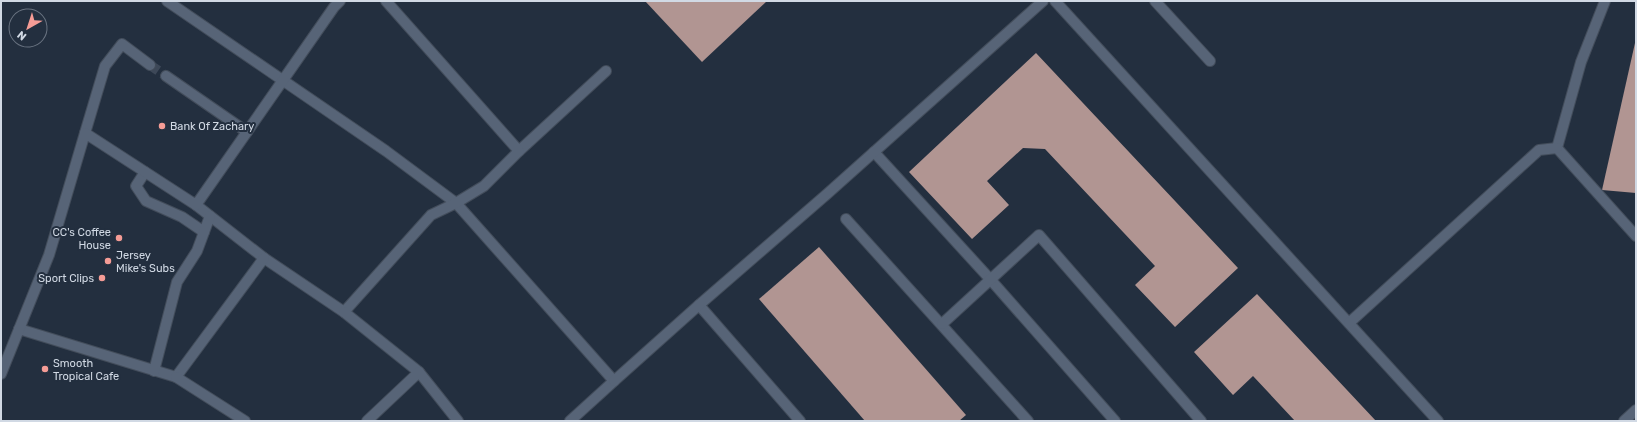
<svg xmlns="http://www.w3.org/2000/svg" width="1637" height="422" font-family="Rubik,sans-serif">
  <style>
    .building { fill: #b19592 }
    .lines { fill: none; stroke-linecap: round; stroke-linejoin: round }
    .minor-tunnel { stroke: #3d4858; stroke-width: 10; stroke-dasharray: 10 5; stroke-linecap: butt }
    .minor-casing { stroke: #434d5b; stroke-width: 12 }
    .minor { stroke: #576477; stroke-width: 10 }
    .poi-dot { fill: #f59c96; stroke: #232f3f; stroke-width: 1.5 }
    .labels { text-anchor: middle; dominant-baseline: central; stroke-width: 4; stroke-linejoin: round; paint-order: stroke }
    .poi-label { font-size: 11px; fill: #d1d9e4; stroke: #232f3f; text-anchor: start }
  </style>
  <rect width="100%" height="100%" fill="#232f3f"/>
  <g class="building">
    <path d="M645,1H767L702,62Z"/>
    <path d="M1635,43L1636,193L1602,190Z"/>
    <path d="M1036,53L1238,268L1175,327L1135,285L1155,266L1045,149L1023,148L987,181L1009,205L972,239L909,172Z"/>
    <path d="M819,247L966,415L959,421H865L759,299Z"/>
    <path d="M1257,294L1376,421H1295L1253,376L1233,395L1194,352Z"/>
  </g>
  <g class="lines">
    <path class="minor-tunnel" d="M150,65L166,76"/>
    <g class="minor-casing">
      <g id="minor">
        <path d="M167,1L386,151L456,203L614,381L570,421"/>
        <path d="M1055,1L1438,421"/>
        <path d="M1155,1L1210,61"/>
        <path d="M1605,1L1581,62L1557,148L1636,236"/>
        <path d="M166,76L247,132"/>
        <path d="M85,133L105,66L122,44L150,65"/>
        <path d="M519,151L606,71"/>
        <path d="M874,152L990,279L1115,421"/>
        <path d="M145,172L136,186L146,201L182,217L204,232"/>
        <path d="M196,205L264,258L344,312L431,215L456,203L484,186L519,151L386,1"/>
        <path d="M846,219L1028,421"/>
        <path d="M699,305L800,421"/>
        <path d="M344,312L419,372"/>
        <path d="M1349,323L1539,150L1557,148"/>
        <path d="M942,324L1039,235L1201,421"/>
        <path d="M19,329L176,377L264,258"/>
        <path d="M154,371L177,282L197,251L210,216"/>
        <path d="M1,374L49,255L85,133L196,205L334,7L340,1"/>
        <path d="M176,377L245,421"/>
        <path d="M614,381L699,305L827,194L1043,1"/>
        <path d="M367,421L419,372L458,421"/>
        <path d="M1624,421L1636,410"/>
      </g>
    </g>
    <use href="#minor" class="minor"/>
  </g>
  <g class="poi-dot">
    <circle cx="162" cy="126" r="4"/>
    <circle cx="119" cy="238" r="4"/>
    <circle cx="108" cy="261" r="4"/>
    <circle cx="102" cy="278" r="4"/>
    <circle cx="45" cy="369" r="4"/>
  </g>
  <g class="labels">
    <g class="poi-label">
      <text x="170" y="126">Bank Of Zachary</text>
      <text x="111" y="232" text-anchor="end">CC's Coffee<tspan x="111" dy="13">House</tspan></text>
      <text x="116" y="255">Jersey<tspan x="116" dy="13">Mike's Subs</tspan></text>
      <text x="94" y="278" text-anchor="end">Sport Clips</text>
      <text x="53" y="363">Smooth<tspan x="53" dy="13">Tropical Cafe</tspan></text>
    </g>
  </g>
  <rect width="1637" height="422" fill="none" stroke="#d1d9e4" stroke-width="4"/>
  <g transform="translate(28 28) rotate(219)"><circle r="19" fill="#232f3f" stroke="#697381"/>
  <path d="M0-3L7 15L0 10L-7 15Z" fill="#f59c96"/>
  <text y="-6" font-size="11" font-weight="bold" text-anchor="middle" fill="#d1d9e4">N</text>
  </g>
</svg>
